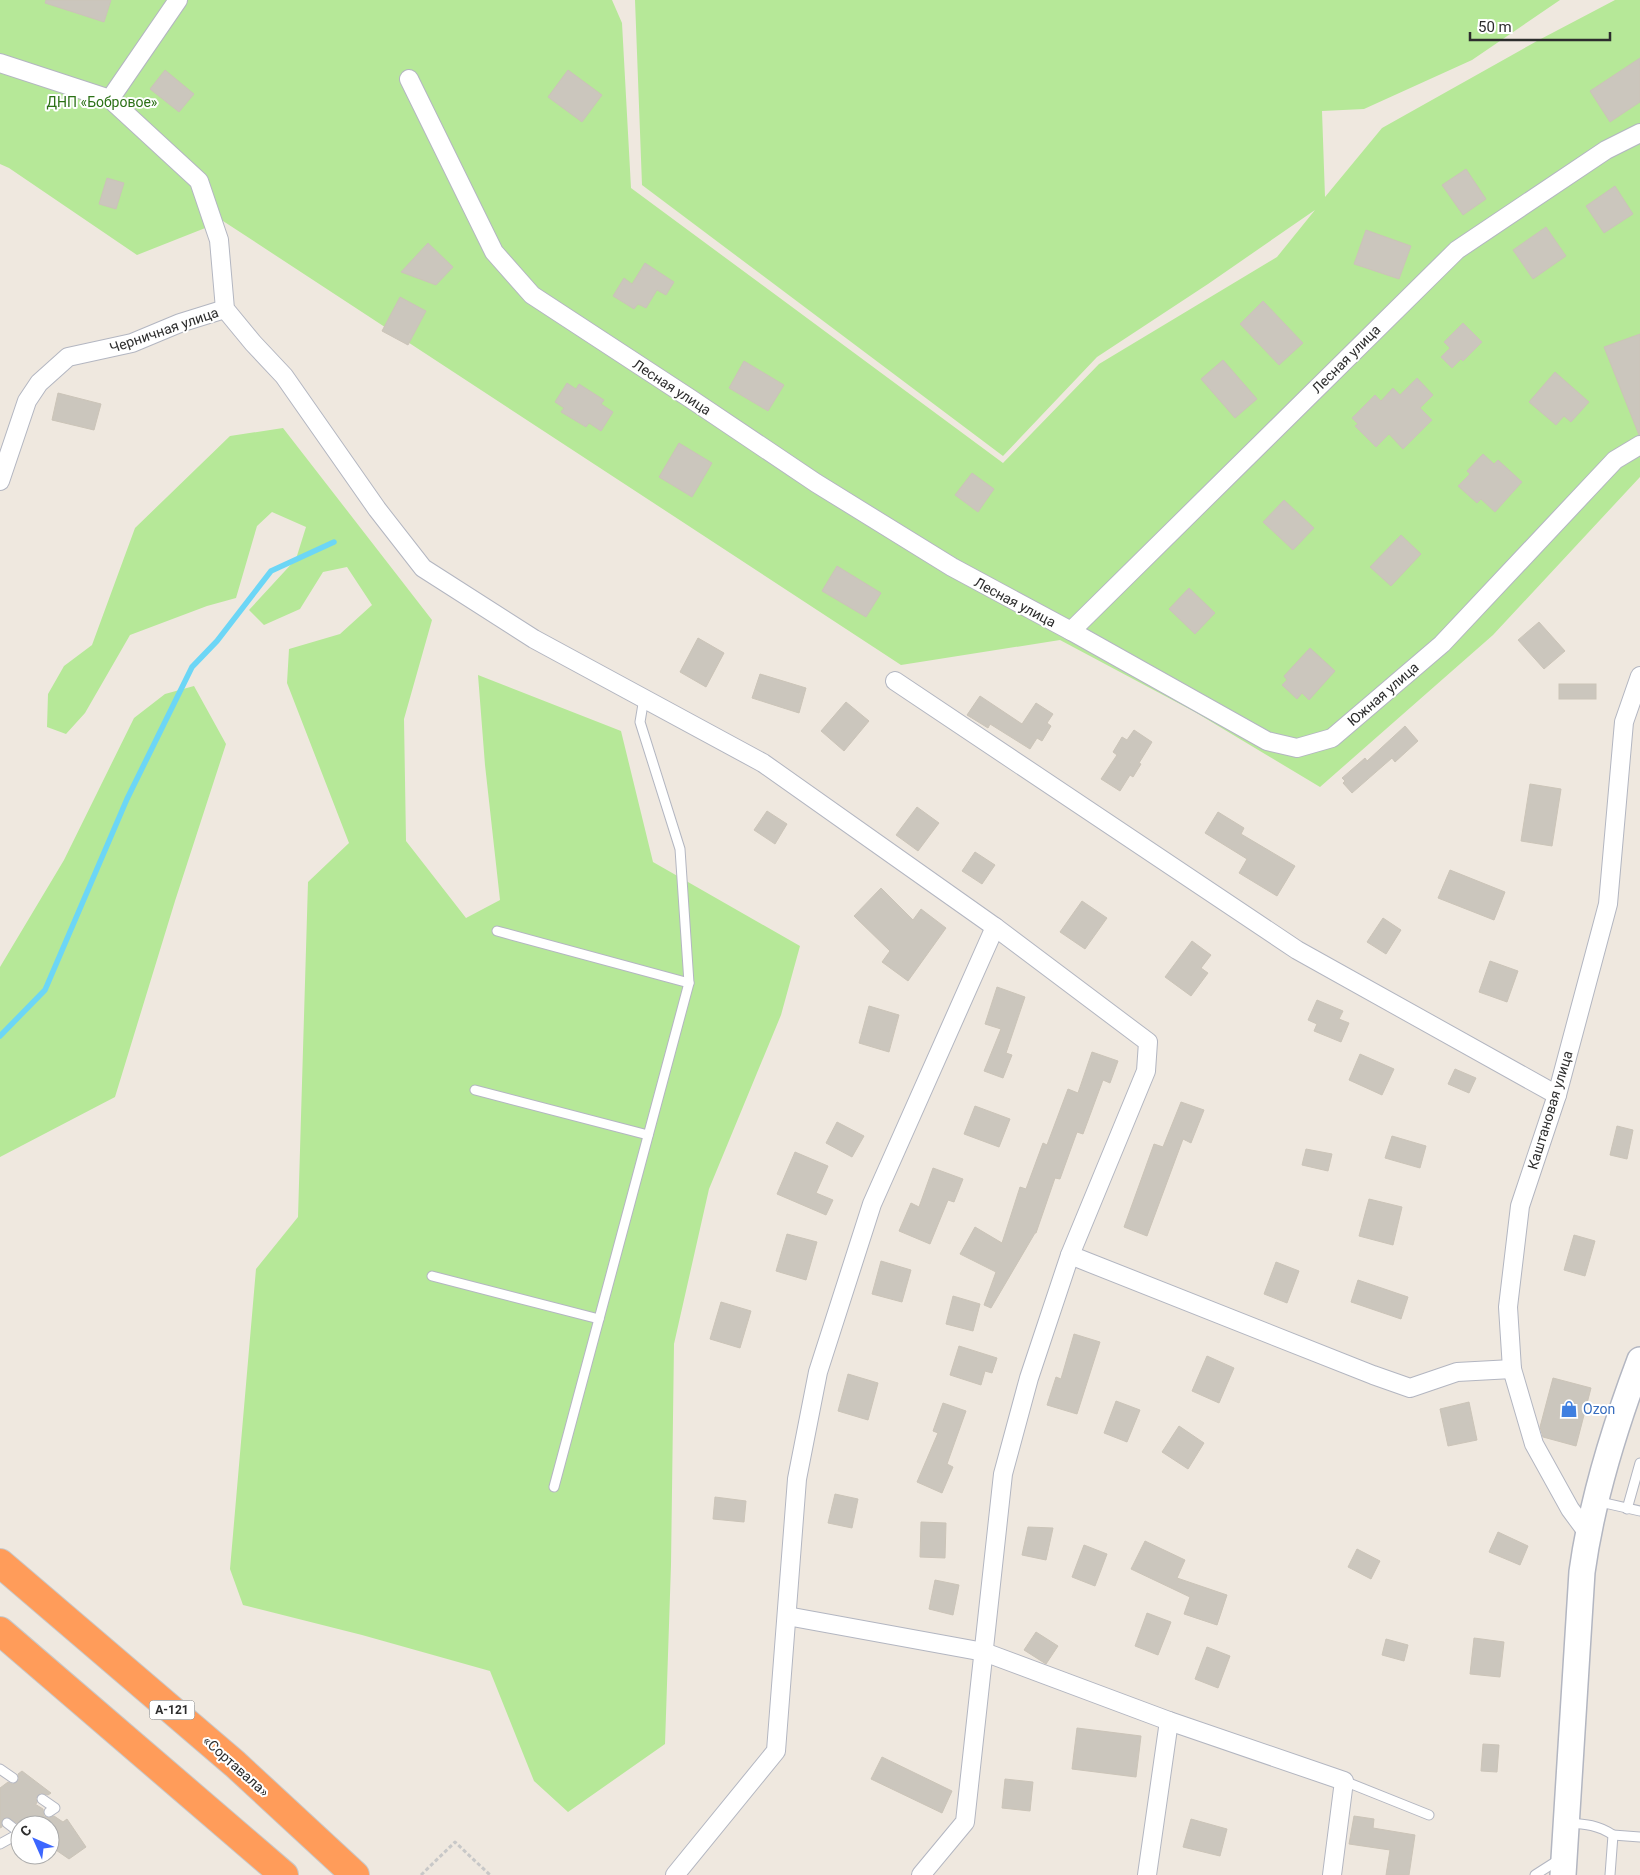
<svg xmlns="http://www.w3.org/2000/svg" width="1640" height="1875" font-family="Roboto,sans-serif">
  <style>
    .green { fill: #b6e898 }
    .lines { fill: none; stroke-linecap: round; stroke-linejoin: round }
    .stream { stroke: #6cd6f6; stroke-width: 5.5 }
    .building { fill: #cbc6bd; stroke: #cbc4b8 }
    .lane-casing { stroke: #b3b6c1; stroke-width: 11 }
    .street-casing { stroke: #b3b6c1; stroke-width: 20 }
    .secondary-casing { stroke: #b3b6c1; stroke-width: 28 }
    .highway-casing { stroke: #c8c8c8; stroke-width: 30 }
    .path { stroke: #c8c8c8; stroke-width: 3; stroke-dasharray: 4 2.5; stroke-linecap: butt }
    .lane { stroke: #fff; stroke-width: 9 }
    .street { stroke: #fff; stroke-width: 18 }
    .secondary { stroke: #fff; stroke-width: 25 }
    .highway { stroke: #ff9c5a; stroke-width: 28 }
    .labels { text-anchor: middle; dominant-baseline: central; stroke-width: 4; stroke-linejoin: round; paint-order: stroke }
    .shield { fill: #fff; stroke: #6c6c6c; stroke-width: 1 }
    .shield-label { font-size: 12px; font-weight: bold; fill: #2d2d2d }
    .park-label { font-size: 14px; fill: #2c7116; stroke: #fff }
    .street-label { font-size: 14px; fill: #2d2d2d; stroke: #fff }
    .shop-label { font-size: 14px; fill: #366cbe; stroke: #fff; text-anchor: start }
  </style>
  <rect width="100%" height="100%" fill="#efe8df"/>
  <g class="green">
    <path d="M0,0H612L622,23L631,188L1003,463L1099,364L1277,257L1315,210L1208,284L1097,357L1003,456L642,185L635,0H1560L1472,60L1364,109L1322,111L1325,197L1382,128L1537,41L1615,0H1640V477L1493,635L1320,787L1195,712L1060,640L901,665L223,221L137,255L9,168L0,164Z"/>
    <path d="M283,428L432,620L404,719L406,841L466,918L500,900L485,765L478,675L621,731L653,862L800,946L781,1015L709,1189L674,1344L671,1565L665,1744L568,1812L534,1781L490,1671L362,1635L243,1605L230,1569L256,1269L298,1217L308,882L349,843L287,683L289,649L340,634L372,605L347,567L323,572L300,609L264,625L249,610L296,559L306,527L272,512L257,526L236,598L207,606L130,635L85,713L66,734L47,727L48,694L64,666L92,645L135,528L230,436Z"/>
    <path d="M194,686L226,744L175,901L115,1097L0,1157V967L64,860L134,718L165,694Z"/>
  </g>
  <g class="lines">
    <path class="stream" d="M0,1036L45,990L127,799L192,667L217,641L271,571L334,542"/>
  </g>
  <g class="building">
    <path d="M46,0H111L104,22L45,3Z"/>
    <path d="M1640,58V102L1610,122L1590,91Z"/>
    <path d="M165,70L194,94L179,112L150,89Z"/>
    <path d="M568,70L602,95L582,122L548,97Z"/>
    <path d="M1466,169L1486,199L1463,215L1442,185Z"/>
    <path d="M107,178L124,183L116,209L99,204Z"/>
    <path d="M1615,186L1633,214L1604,233L1586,206Z"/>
    <path d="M1546,227L1566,256L1533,279L1513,250Z"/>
    <path d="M1366,230L1411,246L1399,279L1354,264Z"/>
    <path d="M428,243L453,267L436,285L401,272Z"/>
    <path d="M645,263L674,282L666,295L657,290L646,308L638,304L634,309L613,296L624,278L632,284Z"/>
    <path d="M400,297L426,311L408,345L382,331Z"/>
    <path d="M1263,301L1303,343L1279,365L1240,324Z"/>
    <path d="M1463,323L1482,342L1463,361L1461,359L1452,368L1441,357L1450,348L1444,342Z"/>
    <path d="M1640,334V434L1639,435L1604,347Z"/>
    <path d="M1223,360L1257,399L1235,418L1201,379Z"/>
    <path d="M744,361L784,385L768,411L729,388Z"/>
    <path d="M1555,372L1589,402L1571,422L1564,416L1556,425L1529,402Z"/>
    <path d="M1417,378L1433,395L1420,408L1432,420L1403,449L1389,434L1376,447L1355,426L1358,424L1352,418L1375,395L1381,401L1393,388L1400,395Z"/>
    <path d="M567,383L576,389L579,384L604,400L601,404L613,412L601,431L589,423L586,427L561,412L564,408L555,402Z"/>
    <path d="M58,393L101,404L94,430L52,420Z"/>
    <path d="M679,443L712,463L692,497L659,477Z"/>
    <path d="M1483,454L1494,464L1498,460L1522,482L1495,512L1481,499L1477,503L1458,486L1470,474L1467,471Z"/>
    <path d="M972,473L994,489L978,512L955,495Z"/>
    <path d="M1284,500L1314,528L1293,550L1263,522Z"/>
    <path d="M1401,535L1421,554L1391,586L1370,567Z"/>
    <path d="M837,566L881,593L866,617L822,591Z"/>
    <path d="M1189,588L1215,613L1195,634L1169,609Z"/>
    <path d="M1539,622L1565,651L1544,669L1518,640Z"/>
    <path d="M698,638L724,653L706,687L680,672Z"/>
    <path d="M1310,648L1335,671L1309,700L1302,693L1297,699L1282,685L1287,680L1284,676Z"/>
    <path d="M760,674L806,688L799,713L752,698Z"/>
    <rect x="1559" y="684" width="37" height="15"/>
    <path d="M980,696L1022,724L1036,703L1053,714L1047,723L1051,726L1042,741L1037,738L1030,749L990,724L988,728L967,715Z"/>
    <path d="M846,702L869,721L844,751L821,731Z"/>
    <path d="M1405,726L1418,741L1395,762L1392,758L1352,793L1343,783L1345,781L1342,778L1365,758L1367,761Z"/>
    <path d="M1134,730L1152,742L1139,763L1141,764L1133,777L1130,775L1120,791L1101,779L1117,755L1113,752L1122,737L1127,740Z"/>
    <path d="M1530,784L1561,789L1552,846L1521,841Z"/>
    <path d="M917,807L939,823L918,851L896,835Z"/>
    <path d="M767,811L787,824L775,844L754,830Z"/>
    <path d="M1218,812L1244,828L1241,834L1295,866L1277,896L1239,873L1247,859L1205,833Z"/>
    <path d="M975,852L995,865L982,884L962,871Z"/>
    <path d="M1450,870L1505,892L1494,920L1438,898Z"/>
    <path d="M881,888L913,920L921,909L946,928L908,981L882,962L890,951L854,916Z"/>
    <path d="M1082,901L1107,918L1085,949L1060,932Z"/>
    <path d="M1383,918L1401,930L1386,954L1367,942Z"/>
    <path d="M1192,941L1211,955L1201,968L1208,973L1191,996L1165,977Z"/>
    <path d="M1490,961L1518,971L1507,1002L1479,992Z"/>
    <path d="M997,987L1025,997L1006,1053L1012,1055L1003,1078L984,1071L1001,1029L985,1024Z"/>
    <path d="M1317,1000L1343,1011L1339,1019L1349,1023L1341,1042L1314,1031L1317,1024L1308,1020Z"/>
    <path d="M869,1006L899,1015L889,1052L859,1043Z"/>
    <path d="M1092,1052L1118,1061L1110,1083L1103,1080L1083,1134L1077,1132L1060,1179L1055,1178L1036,1233H1035L991,1308L984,1305L996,1272L960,1254L975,1227L1002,1243L1020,1187L1026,1189L1043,1143L1047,1145L1068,1089L1078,1093Z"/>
    <path d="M1360,1054L1394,1069L1382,1095L1349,1080Z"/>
    <path d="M1455,1069L1476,1078L1469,1093L1448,1084Z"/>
    <path d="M1181,1102L1204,1110L1191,1143L1183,1139L1147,1236L1124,1227L1154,1144L1163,1147Z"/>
    <path d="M975,1106L1010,1119L999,1147L964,1134Z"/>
    <path d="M837,1122L864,1136L852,1157L826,1143Z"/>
    <path d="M1617,1126L1633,1130L1627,1159L1610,1155Z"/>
    <path d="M1392,1136L1426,1146L1420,1168L1385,1158Z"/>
    <path d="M1306,1149L1332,1154L1328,1171L1302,1165Z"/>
    <path d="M795,1152L828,1166L816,1193L833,1200L826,1215L777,1194Z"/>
    <path d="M933,1168L963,1179L954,1202L948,1200L930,1244L899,1231L911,1203L919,1207Z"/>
    <path d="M1369,1199L1402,1207L1393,1245L1359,1236Z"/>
    <path d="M787,1234L817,1242L806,1280L776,1271Z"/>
    <path d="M1574,1235L1595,1241L1585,1276L1564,1270Z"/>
    <path d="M881,1261L911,1270L902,1302L872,1294Z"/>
    <path d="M1276,1262L1299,1271L1287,1303L1264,1294Z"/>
    <path d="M1358,1280L1408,1297L1401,1319L1351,1302Z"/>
    <path d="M953,1296L980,1304L973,1331L946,1324Z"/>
    <path d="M721,1302L751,1311L740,1348L710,1339Z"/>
    <path d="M1074,1334L1100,1342L1077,1414L1047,1405L1056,1377L1061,1379Z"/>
    <path d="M959,1346L997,1358L992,1373L985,1371L981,1385L950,1375Z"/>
    <path d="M1207,1356L1234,1368L1219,1403L1192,1391Z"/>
    <path d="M848,1374L878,1383L868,1420L838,1411Z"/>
    <path d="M1553,1378L1591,1388L1576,1446L1543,1437L1540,1427Z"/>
    <path d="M1116,1401L1140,1410L1127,1442L1104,1433Z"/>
    <path d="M1469,1402L1477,1440L1448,1446L1440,1409Z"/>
    <path d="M943,1403L966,1411L947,1464L953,1467L942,1493L917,1482L938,1433L933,1431Z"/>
    <path d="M1179,1426L1204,1443L1188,1469L1162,1452Z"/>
    <path d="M835,1494L858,1499L852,1528L828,1523Z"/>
    <path d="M715,1497L746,1501L744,1522L713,1519Z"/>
    <path d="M921,1522L946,1523L945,1558L920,1557Z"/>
    <path d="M1028,1527L1053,1528L1046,1560L1022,1555Z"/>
    <path d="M1498,1532L1528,1546L1520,1565L1489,1552Z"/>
    <path d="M1145,1541L1185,1560L1177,1578L1227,1595L1217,1625L1184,1614L1190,1597L1131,1569Z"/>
    <path d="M1084,1545L1107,1554L1095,1586L1072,1577Z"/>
    <path d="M1357,1549L1380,1561L1371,1579L1348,1567Z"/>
    <path d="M935,1580L959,1585L953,1615L929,1609Z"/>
    <path d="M1147,1613L1171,1622L1158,1655L1135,1646Z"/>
    <path d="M1036,1632L1058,1646L1046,1664L1024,1650Z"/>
    <path d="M1474,1638L1504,1642L1500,1677L1470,1674Z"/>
    <path d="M1386,1639L1408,1645L1404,1661L1382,1655Z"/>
    <path d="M1207,1647L1230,1656L1218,1688L1195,1679Z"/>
    <path d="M1077,1728L1141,1736L1136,1777L1072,1769Z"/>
    <path d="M1483,1744L1499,1745L1497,1772L1481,1771Z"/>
    <path d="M882,1757L952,1791L942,1813L871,1779Z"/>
    <path d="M22,1771L51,1793L48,1795L40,1793L36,1798L37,1803L35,1804L43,1809L44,1816L49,1818L54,1816L63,1822L67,1819L86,1847L69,1859L50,1846V1825H20L7,1817L2,1820V1827L0,1828V1788L8,1782L12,1784L16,1783L19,1779L18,1774Z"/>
    <path d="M1005,1779L1033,1782L1030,1811L1002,1808Z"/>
    <path d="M1354,1816L1374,1819L1373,1828L1415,1835L1409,1875H1386L1390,1850L1349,1844Z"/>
    <path d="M1191,1819L1227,1829L1220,1856L1183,1847Z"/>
  </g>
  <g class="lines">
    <g class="lane-casing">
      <g id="lane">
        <path d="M497,931L689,983"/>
        <path d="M475,1090L648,1135"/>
        <path d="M432,1276L599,1319"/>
        <path d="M554,1487L689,983L680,849L640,722L644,698"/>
        <path d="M1596,1501L1640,1511"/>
        <path d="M1627,1509L1640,1463"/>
        <path d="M0,1769L13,1778"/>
        <path d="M1344,1781L1429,1815"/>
        <path d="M42,1799L55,1808L49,1812"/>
        <path d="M7,1823L20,1833"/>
        <path d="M1568,1823C1586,1824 1598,1825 1613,1835L1610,1875"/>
        <path d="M1613,1835L1640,1837"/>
        <path d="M0,1844L20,1833"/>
        <path d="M1535,1875L1560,1859"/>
      </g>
    </g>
    <g class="street-casing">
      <g id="street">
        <path d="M0,63L110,99L178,0"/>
        <path d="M409,79L494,252L532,295L691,399L816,483L952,567L1071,631L1457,250L1606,150L1640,133"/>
        <path d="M110,99L199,181L219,240L225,309L253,343L284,376L377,509L423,568L534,639L763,763L995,927L1148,1042L1146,1071L1070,1255L1373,1375L1410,1388L1457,1372L1512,1369"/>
        <path d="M0,481L27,401L39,383L68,357L132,343L180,323L225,309"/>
        <path d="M1071,631L1267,741L1297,748L1332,738L1442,644L1615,460L1640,445"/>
        <path d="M895,681L1297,950L1557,1095"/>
        <path d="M1587,1532L1570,1509L1534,1444L1512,1369L1508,1307L1520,1206L1557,1095L1608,904L1624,722L1640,676"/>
        <path d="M787,1616L984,1652L1169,1721L1344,1781L1332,1875"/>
        <path d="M675,1875L776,1751L797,1479L818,1372L872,1204L995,927"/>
        <path d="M921,1875L965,1822L1003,1474L1029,1378L1070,1255"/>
        <path d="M1147,1875L1169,1721"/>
      </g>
    </g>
    <g class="secondary-casing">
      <path id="secondary" d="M1563,1875L1582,1572C1592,1499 1614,1429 1640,1360"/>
    </g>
    <g class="highway-casing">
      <g id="highway">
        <path d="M0,1563L235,1764L355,1875"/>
        <path d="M0,1631L284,1875"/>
      </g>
    </g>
    <path class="path" d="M421,1875L455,1842L490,1875"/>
    <use href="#lane" class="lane"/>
    <use href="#street" class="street"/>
    <use href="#secondary" class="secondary"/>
    <use href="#highway" class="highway"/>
  </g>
  <defs>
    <g id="shop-bare" transform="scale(1.35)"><path d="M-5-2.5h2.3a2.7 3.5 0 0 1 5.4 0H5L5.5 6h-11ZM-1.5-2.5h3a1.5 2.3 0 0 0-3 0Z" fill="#3f7fe0" stroke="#fff" stroke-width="2.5" paint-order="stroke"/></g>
  </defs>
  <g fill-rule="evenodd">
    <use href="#shop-bare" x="1569" y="1409"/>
  </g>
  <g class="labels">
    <rect class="shield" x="149.5" y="1700.5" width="45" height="19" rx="4"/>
    <g class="shield-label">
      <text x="172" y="1710">А-121</text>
    </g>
    <g class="park-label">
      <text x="102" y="102">ДНП «Бобровое»</text>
    </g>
    <g class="street-label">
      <text transform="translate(164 330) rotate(-19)">Черничная улица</text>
      <text transform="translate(1346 359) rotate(-45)">Лесная улица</text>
      <text transform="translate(672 387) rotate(33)">Лесная улица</text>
      <text transform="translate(1015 602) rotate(28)">Лесная улица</text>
      <text transform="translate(1383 694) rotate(-41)">Южная улица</text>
      <text transform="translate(1550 1110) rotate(-73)">Каштановая улица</text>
      <text transform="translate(236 1766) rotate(42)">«Сортавала»</text>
    </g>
    <g class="shop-label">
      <text x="1583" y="1409">Ozon</text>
    </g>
  </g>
  <g transform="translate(35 1840) rotate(315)"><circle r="24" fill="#ffffff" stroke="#ababab"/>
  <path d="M0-4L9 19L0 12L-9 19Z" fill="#3c66ff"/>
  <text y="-8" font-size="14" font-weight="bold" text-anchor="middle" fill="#2d2d2d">С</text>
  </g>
  <path d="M1470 32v8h140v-8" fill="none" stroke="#2d2d2d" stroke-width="2.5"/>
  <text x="1478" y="32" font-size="15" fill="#2d2d2d" stroke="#ffffff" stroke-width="4" paint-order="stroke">50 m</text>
</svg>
